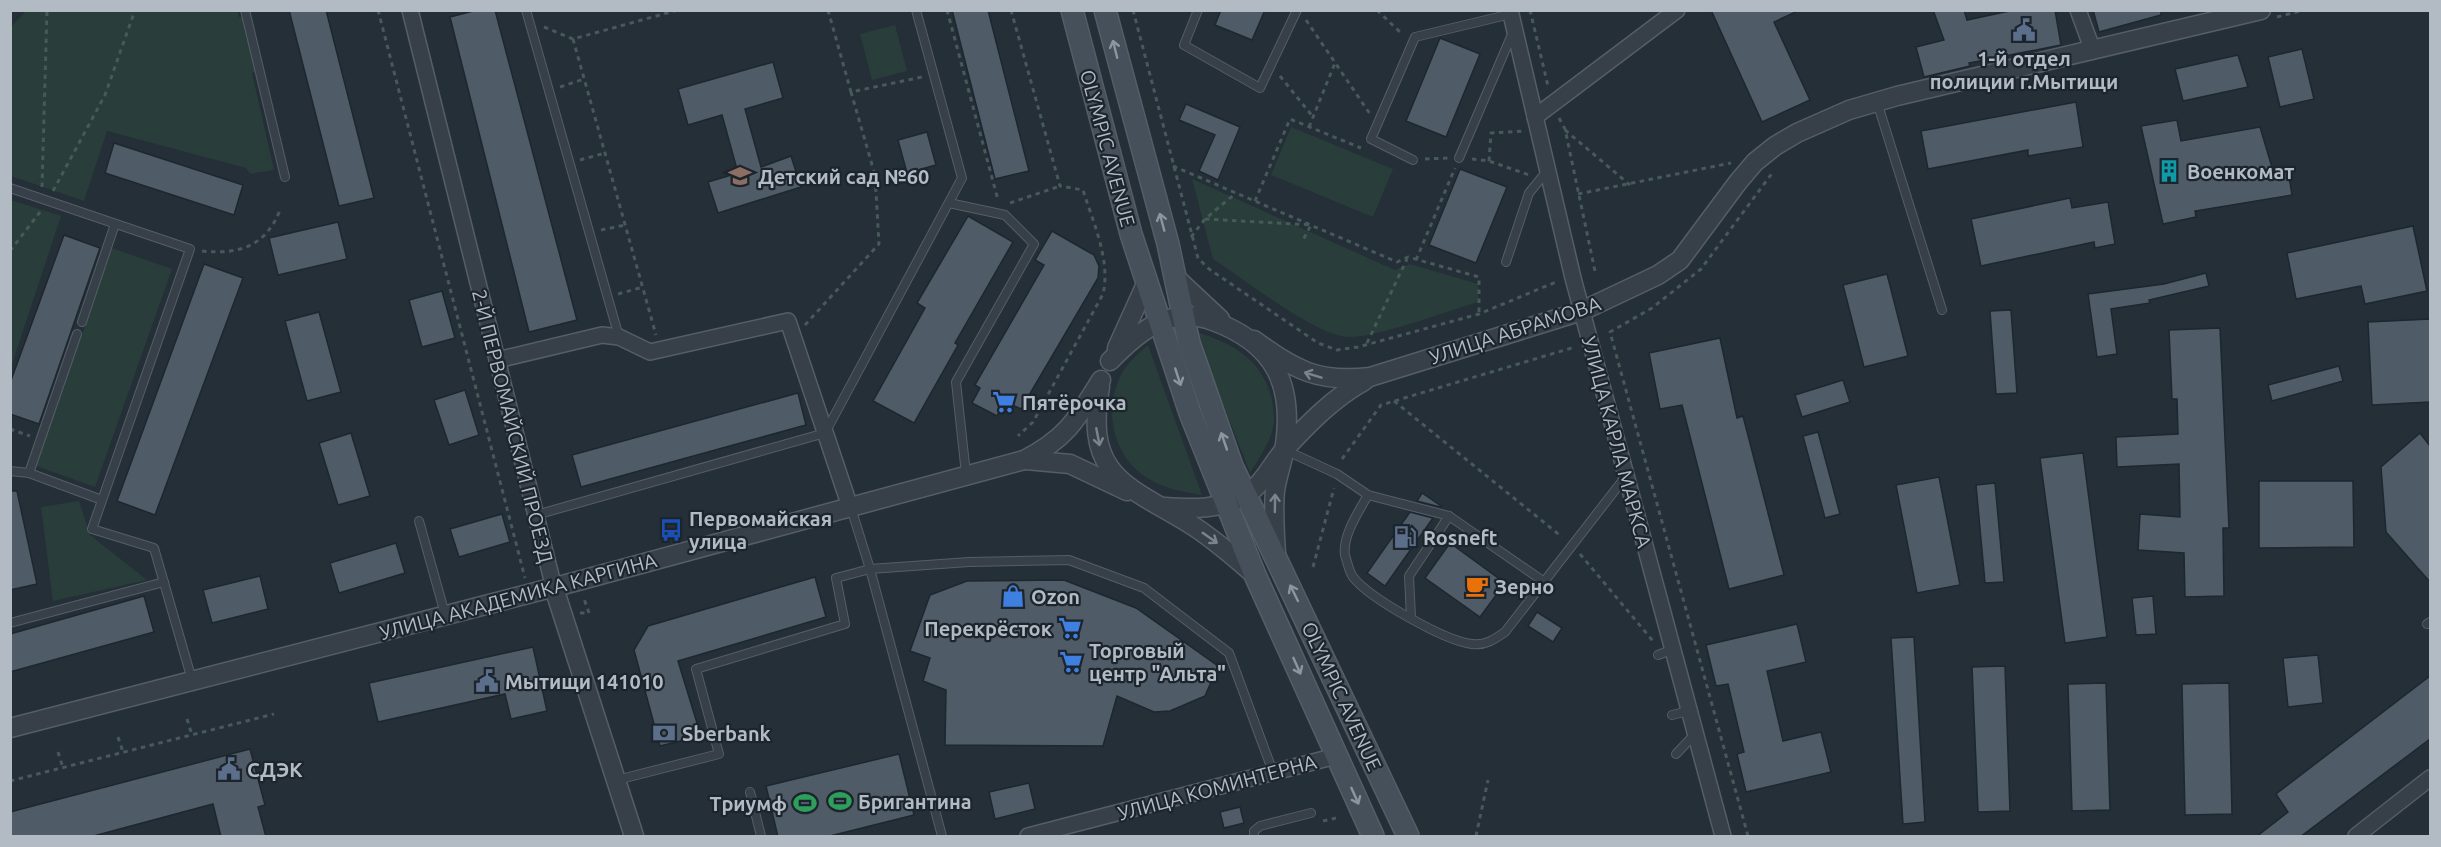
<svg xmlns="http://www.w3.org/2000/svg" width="2441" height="847" font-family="Ubuntu,sans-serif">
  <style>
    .green { fill: #293d3a }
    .building { fill: #4f5b66; stroke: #1e272f; stroke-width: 1.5 }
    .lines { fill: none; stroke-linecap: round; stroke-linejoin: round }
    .service-casing { stroke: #555e66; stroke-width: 10 }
    .minor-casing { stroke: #555e66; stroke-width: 18 }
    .tertiary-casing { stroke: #555e66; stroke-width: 21 }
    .secondary-casing { stroke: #555e66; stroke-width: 24 }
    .path { stroke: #475959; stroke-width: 3; stroke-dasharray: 4.5 4.5; stroke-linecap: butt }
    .service { stroke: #374048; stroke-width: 8 }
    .minor { stroke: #374048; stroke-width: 15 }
    .tertiary { stroke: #374048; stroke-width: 18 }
    .secondary { stroke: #46505b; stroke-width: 21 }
    .oneway { stroke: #8c969f }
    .oneway2 { stroke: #7b848c }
    .labels { text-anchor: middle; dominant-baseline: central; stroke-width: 4.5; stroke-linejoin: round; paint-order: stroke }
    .poi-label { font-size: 20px; font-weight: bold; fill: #b2bbc4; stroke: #1c252d; text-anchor: start }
    .street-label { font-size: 20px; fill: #b2bbc4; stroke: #1c252d }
  </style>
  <rect width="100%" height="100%" fill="#242f38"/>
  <g class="green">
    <path d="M237,10L239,17H243L255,72L252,73L274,170L250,174L246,168L107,131L84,201L11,176V27L26,11Z"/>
    <path d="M895,25L907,71L872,80L860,34Z"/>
    <path d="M1291,127L1393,169L1373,217L1271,175Z"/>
    <path d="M1192,179L1395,270L1410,264L1478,284V302C1444,312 1380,337 1348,337C1314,335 1244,279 1213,259Z"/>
    <path d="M11,200L61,216L11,367L10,200Z"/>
    <path d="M112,248L172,269L95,487L36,466Z"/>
    <path d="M1195,332C1240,344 1273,368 1274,419C1274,438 1259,458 1250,473Z"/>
    <path d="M1148,345L1202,495C1184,492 1165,489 1149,479C1114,459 1103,412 1120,377C1126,364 1138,354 1148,345Z"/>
    <path d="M79,501L90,535L147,580L53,601L41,507Z"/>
  </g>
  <g class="building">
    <path d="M289,10H326L374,198L339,206Z"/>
    <path d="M477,10H495L577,320L529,332L450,17Z"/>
    <path d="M952,10H988L1029,171L995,179Z"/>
    <path d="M1221,10H1265L1252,40L1215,25Z"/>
    <path d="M1711,10H1800L1774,22L1810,100L1762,122Z"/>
    <path d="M1933,10H1964L1967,20L2014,10H2055L2061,45L1969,63L1970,66L1924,77L1916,47L1944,40Z"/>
    <path d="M2093,10H2161V15L2099,32Z"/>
    <path d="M1440,38L1480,54L1446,137L1406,121Z"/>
    <path d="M2302,49L2314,99L2280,107L2268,57Z"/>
    <path d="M2238,55L2248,87L2183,101L2175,69Z"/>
    <path d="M773,62L783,98L745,109L761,167L791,156L801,187L718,213L708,182L738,173L722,115L688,125L678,89Z"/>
    <path d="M2076,102L2083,147L2028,156V150L1928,169L1921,131Z"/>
    <path d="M1186,104L1240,127L1218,180L1199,171L1215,135L1179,120Z"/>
    <path d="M2177,120L2181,141L2260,127L2274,174L2288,170L2292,195L2195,211L2196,217L2163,224L2141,126Z"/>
    <path d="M927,132L936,165L907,173L898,140Z"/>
    <path d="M114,143L243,185L234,215L105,173Z"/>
    <path d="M1460,169L1507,187L1476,263L1429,245Z"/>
    <path d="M2070,198L2072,208L2108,202L2115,244L2095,248L2094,242L1981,266L1971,219Z"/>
    <path d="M968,216L1013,242L955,343L958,345L914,423L873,401L925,308L917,303Z"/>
    <path d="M338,222L347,259L278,275L269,238Z"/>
    <path d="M2413,226L2427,291L2365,304L2361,286L2296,299L2287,253Z"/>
    <path d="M1052,231L1094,255L1099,266L1098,278L1021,409L1004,401L997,416L972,403L980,388L975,385L1044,265L1035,260Z"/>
    <path d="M64,235L100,248L39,424L10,414V383Z"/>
    <path d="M204,264L243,278L155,515L117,501Z"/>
    <path d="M2206,273L2209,286L2149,300L2150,303L2111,309L2117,354L2097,357L2088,294L2164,284Z"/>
    <path d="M1887,274L1908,356L1864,367L1843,285Z"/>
    <path d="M442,291L455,338L422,347L409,300Z"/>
    <path d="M2011,310L2017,393L1996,394L1990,311Z"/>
    <path d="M319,312L341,392L307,401L285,321Z"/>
    <path d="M2430,319V402L2372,405L2368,322Z"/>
    <path d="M2220,328L2229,528H2223L2224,596L2185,597L2184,553L2138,550L2140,514L2180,517L2179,464L2117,467L2116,437L2178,434L2177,399H2172L2169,330Z"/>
    <path d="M1720,338L1737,418L1743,416L1784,575L1729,589L1682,405L1660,409L1649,353Z"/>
    <path d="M2339,366L2343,381L2272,401L2268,385Z"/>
    <path d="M1843,380L1850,402L1802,417L1795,395Z"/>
    <path d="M465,390L479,435L449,445L434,400Z"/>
    <path d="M798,393L806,425L581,487L572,455Z"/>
    <path d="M1818,432L1840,514L1825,518L1803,436Z"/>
    <path d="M351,433L370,496L338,505L319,443Z"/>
    <path d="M2420,433L2430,446V582L2386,532L2381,467Z"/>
    <path d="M2083,453L2107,637L2065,643L2040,458Z"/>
    <path d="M1939,477L1960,585L1917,593L1896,485Z"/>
    <path d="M2259,481H2353L2354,547L2259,548Z"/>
    <path d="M1995,483L2004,582L1985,583L1976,485Z"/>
    <path d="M10,491H17L37,584L10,590Z"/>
    <path d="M1422,493L1441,506L1440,507L1417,501Z"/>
    <path d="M1410,512L1433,518L1385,586L1367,573Z"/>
    <path d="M502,514L510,542L459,557L450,529Z"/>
    <path d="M396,543L405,573L339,593L330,563Z"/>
    <path d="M1450,543L1505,583L1480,617L1425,578Z"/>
    <path d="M260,576L268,609L212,623L203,590Z"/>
    <path d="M815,577L826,617L678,661L701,736L660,746L634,650L648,626Z"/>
    <path d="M1064,580L1136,608L1218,666L1205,696L1170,711L1154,712L1117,696L1103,746L945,745L946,690L923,681L930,658L910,651L930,595L967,581Z"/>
    <path d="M144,596L154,632L10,672V634Z"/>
    <path d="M2153,596L2156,634L2136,635L2132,598Z"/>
    <path d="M1537,612L1562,628L1553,642L1528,626Z"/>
    <path d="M1797,624L1806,662L1767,671L1783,741L1821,732L1831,772L1746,792L1737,754L1744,752L1728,684L1716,686L1706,645Z"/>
    <path d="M1914,637L1925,822L1903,824L1891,638Z"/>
    <path d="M533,647L547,711L511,719L505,694L378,722L369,683Z"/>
    <path d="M2318,655L2323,703L2288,707L2283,658Z"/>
    <path d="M2005,666L2010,811L1978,812L1972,667Z"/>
    <path d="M2430,676V739L2300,837H2256L2288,812L2276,794Z"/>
    <path d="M2106,683L2110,810L2072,811L2068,684Z"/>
    <path d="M2229,683L2232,814L2185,815L2182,684Z"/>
    <path d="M250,749L265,805L258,807L266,837H221L213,804L90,837H10V812Z"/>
    <path d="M899,754L914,815L826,837H778L766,786Z"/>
    <path d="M1029,783L1035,809L995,819L989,792Z"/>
    <path d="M1240,807L1244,823L1224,828L1220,812Z"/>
  </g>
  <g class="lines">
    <g class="service-casing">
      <g id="service">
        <path d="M245,10L285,177"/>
        <path d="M526,10L619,337"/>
        <path d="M1198,10L1184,45L1260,88L1297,10"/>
        <path d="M1877,102L1942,310"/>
        <path d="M1459,158L1513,32"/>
        <path d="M1413,160L1371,139L1415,37L1511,14"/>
        <path d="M10,188L190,249L92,529L154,548L192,680"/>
        <path d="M949,203L1005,215L1034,244L956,382L966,474"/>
        <path d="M1506,262L1529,193L1547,171"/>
        <path d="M82,322L115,224"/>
        <path d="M77,334L29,473L102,500"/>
        <path d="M1285,450L1337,474L1368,495L1449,516L1543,581"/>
        <path d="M10,471L29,473"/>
        <path d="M1368,495C1359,511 1342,536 1345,555C1347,561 1349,572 1353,577C1369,598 1445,641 1472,644C1485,646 1495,639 1505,632L1626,476"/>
        <path d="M851,508L870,569L942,836"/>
        <path d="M536,515L825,433L962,178L916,10"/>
        <path d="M419,521L445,614"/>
        <path d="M1411,617L1409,576L1449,516"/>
        <path d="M10,623L164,582"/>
        <path d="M2427,624L2430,622"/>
        <path d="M1658,655L1671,650"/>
        <path d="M1672,715L1688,711"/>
        <path d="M1676,754L1695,734"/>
        <path d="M617,780L719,754L696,669L845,624L836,578L870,569L969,562L1069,560L1144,588L1229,653L1273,772"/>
        <path d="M750,792L761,836"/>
        <path d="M1254,836V831L1260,826L1311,813"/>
      </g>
    </g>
    <g class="minor-casing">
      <g id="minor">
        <path d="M410,10L554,588"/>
        <path d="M1510,10L1573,278L1723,836"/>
        <path d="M2078,10L2093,51"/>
        <path d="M1535,117L1677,10"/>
        <path d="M497,360L602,335L619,337L650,352L788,321L850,507"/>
        <path d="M1028,836L1336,756"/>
        <path d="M2356,836L2430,778"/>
      </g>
    </g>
    <g class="tertiary-casing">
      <g id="tertiary">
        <path d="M1176,278L1220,319"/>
        <path d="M1254,340C1296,370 1317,383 1370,377L1582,311L1658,275L1680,260L1738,182L1755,162L1775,146L1797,133L1849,110L1897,96L2261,10"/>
        <path d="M1117,348L1146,284"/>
        <path d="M1110,361C1139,331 1170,305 1213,321C1276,344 1295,386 1284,451C1282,464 1277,477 1275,491C1273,512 1275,534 1276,555"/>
        <path d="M1100,387C1084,476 1126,485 1190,524C1213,538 1234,557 1255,575"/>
        <path d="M1026,460L1070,464L1127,491"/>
        <path d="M1165,507C1192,509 1221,510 1245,495C1262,486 1272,464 1284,450C1308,424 1333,398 1364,381"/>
        <path d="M554,588L634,836"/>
        <path d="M10,728L578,581L1024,460C1067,438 1077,419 1101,380"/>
      </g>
    </g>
    <g class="secondary-casing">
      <g id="secondary">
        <path d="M1072,10L1131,234L1190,413L1255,575L1373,836"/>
        <path d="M1105,10L1168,244L1189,343L1232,466L1408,836"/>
      </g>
    </g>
    <g class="path">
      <path d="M378,10L525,578"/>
      <path d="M828,10L851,92L922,77"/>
      <path d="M947,10L998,200"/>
      <path d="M1011,10L1060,186L1083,190C1093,222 1111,261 1103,294L1033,422L1018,436"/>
      <path d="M1133,10L1198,258L1209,269L1318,343L1337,350L1358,347L1479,314L1556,282"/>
      <path d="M1377,10L1402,34"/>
      <path d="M1530,10L1548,86"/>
      <path d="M2277,17L2304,10"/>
      <path d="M1306,20L1370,114"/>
      <path d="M544,27L573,39L678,10"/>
      <path d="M573,39L656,335"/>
      <path d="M1280,76L1313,117"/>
      <path d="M560,87L584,79"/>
      <path d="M1559,118L1565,129L1595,271"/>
      <path d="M1309,127L1335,63"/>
      <path d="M1565,130L1630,185"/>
      <path d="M1425,159L1448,158"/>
      <path d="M1472,159L1489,161L1529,175"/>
      <path d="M580,160L605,153"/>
      <path d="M1489,161L1491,133L1524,131"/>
      <path d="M1173,166L1397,262L1408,257L1479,277V314"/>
      <path d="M42,187L47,10"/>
      <path d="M53,191L105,95L135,10"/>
      <path d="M1578,194L1731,163"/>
      <path d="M1255,201L1290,119L1361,148"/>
      <path d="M1010,203L1060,186"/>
      <path d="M1205,219L1311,225L1303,240"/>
      <path d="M601,230L625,225"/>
      <path d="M1191,237L1205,219L1236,193"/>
      <path d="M10,251L40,212"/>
      <path d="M202,251C239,255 266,246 280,210"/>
      <path d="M1416,260L1455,168"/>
      <path d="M618,294L643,287"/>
      <path d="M805,325L879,244L875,175L851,92"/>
      <path d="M1367,343L1407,259"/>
      <path d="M1394,401L1562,537"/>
      <path d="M10,429L30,436"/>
      <path d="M1342,459L1381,405L1575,347"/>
      <path d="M1580,554L1653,641"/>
      <path d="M1313,567L1334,488"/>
      <path d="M580,613H589L583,596"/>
      <path d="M187,719L192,735"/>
      <path d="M118,737L123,752"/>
      <path d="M58,752L63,768"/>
      <path d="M10,781L274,714"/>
      <path d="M1323,821L1336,818"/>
      <path d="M1476,836L1488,780"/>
      <path d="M1748,836L1610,332L1652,308L1701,269L1773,172"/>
    </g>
    <use href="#service" class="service"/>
    <use href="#minor" class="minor"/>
    <use href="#tertiary" class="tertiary"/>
    <use href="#secondary" class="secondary"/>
  </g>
  <defs><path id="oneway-shaft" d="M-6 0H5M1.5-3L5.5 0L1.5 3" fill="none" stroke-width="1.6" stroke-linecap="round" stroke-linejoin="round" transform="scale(1.5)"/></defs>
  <g class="oneway">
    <use href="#oneway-shaft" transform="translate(1115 49) rotate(-104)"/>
    <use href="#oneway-shaft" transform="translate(1162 222) rotate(-105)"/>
    <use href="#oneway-shaft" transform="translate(1178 377) rotate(72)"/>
    <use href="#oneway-shaft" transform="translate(1224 441) rotate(-109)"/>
    <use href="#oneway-shaft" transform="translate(1294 593) rotate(-116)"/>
    <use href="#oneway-shaft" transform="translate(1297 666) rotate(66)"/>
    <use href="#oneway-shaft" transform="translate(1355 796) rotate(66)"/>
  </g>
  <g class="oneway2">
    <use href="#oneway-shaft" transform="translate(1313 375) rotate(-163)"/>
    <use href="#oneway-shaft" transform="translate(1098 437) rotate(79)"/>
    <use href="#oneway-shaft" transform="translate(1275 503) rotate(-89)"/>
    <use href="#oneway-shaft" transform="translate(1210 538) rotate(35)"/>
  </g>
  <defs>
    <g id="civic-bare" transform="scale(1.8)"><path d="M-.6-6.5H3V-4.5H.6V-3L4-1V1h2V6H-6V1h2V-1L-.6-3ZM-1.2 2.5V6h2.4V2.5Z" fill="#5c6f8a" stroke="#1c252d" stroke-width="2.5" paint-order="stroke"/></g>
    <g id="building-bare" transform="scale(1.8)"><path d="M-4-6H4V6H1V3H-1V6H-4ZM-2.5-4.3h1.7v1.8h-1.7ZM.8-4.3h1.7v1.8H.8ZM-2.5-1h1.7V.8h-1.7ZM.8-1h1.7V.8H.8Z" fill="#0f9aa8" stroke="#1c252d" stroke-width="2.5" paint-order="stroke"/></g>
    <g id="school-bare" transform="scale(1.8)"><path d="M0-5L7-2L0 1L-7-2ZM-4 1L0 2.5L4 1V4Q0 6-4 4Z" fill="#8d6e63" stroke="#1c252d" stroke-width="2.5" paint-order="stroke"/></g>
    <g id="supermarket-bare" transform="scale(1.8)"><path d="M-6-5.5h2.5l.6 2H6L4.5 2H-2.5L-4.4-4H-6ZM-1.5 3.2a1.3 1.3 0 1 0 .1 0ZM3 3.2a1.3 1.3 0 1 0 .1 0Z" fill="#3f7fe0" stroke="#1c252d" stroke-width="2.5" paint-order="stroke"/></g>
    <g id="bus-bare" transform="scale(1.8)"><path d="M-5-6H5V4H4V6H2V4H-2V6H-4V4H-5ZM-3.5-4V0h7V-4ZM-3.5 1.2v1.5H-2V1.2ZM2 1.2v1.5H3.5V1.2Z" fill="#1a4fb4" stroke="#1c252d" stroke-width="2.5" paint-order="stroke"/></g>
    <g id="fuel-bare" transform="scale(1.8)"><path d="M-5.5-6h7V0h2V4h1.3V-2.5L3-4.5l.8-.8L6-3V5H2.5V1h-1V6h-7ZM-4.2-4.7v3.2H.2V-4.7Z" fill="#5c6f8a" stroke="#1c252d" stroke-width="2.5" paint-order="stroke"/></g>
    <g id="cafe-bare" transform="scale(1.8)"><path d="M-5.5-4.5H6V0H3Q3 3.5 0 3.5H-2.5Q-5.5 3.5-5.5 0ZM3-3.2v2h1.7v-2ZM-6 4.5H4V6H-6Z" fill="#e8710a" stroke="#1c252d" stroke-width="2.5" paint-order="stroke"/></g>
    <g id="shop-bare" transform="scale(1.8)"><path d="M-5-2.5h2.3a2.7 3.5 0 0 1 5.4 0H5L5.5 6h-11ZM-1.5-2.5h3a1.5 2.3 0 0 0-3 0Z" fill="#3f7fe0" stroke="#1c252d" stroke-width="2.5" paint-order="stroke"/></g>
    <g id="bank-bare" transform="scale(1.8)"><path d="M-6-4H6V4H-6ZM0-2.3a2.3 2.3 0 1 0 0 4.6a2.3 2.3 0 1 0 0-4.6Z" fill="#5c6f8a" stroke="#1c252d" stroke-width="2.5" paint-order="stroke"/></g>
    <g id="stadium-bare" transform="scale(1.8)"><path d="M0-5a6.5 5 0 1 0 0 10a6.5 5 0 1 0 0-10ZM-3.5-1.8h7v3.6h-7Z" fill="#2e9e5b" stroke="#1c252d" stroke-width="2.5" paint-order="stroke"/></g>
  </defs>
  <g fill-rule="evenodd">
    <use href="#civic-bare" x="2024" y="30"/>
    <use href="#building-bare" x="2169" y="171"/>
    <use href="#school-bare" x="740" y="176"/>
    <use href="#supermarket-bare" x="1004" y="402"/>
    <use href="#bus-bare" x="671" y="530"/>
    <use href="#fuel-bare" x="1405" y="537"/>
    <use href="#cafe-bare" x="1477" y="586"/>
    <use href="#shop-bare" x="1013" y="596"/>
    <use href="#supermarket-bare" x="1070" y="628"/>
    <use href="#supermarket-bare" x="1071" y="662"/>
    <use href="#civic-bare" x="487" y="681"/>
    <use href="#bank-bare" x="664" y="733"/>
    <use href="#civic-bare" x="229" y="769"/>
    <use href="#stadium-bare" x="840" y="801"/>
    <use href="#stadium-bare" x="805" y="803"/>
  </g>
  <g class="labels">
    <g class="poi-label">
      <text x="2024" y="58" text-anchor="middle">1-й отдел<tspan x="2024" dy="23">полиции г.Мытищи</tspan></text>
      <text x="2187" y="171">Военкомат</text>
      <text x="758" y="176">Детский сад №60</text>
      <text x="1022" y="402">Пятёрочка</text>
      <text x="689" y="518">Первомайская<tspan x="689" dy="23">улица</tspan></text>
      <text x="1423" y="537">Rosneft</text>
      <text x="1495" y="586">Зерно</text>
      <text x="1031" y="596">Ozon</text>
      <text x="1052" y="628" text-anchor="end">Перекрёсток</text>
      <text x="1089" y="650">Торговый<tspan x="1089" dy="23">центр "Альта"</tspan></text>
      <text x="505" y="681">Мытищи 141010</text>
      <text x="682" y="733">Sberbank</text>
      <text x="247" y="769">СДЭК</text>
      <text x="858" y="801">Бригантина</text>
      <text x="787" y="803" text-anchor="end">Триумф</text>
    </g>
    <g class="street-label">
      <text transform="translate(1108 148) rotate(75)">OLYMPIC AVENUE</text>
      <text transform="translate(1515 330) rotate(-18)">УЛИЦА АБРАМОВА</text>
      <text transform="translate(513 426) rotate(76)">2-Й ПЕРВОМАЙСКИЙ ПРОЕЗД</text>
      <text transform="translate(1617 442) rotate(75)">УЛИЦА КАРЛА МАРКСА</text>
      <text transform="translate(518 596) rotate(-15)">УЛИЦА АКАДЕМИКА КАРГИНА</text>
      <text transform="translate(1342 696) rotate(65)">OLYMPIC AVENUE</text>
      <text transform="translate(1217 787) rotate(-15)">УЛИЦА КОМИНТЕРНА</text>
    </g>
  </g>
  <rect width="2441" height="847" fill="none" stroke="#b2bbc4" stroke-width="24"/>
</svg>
